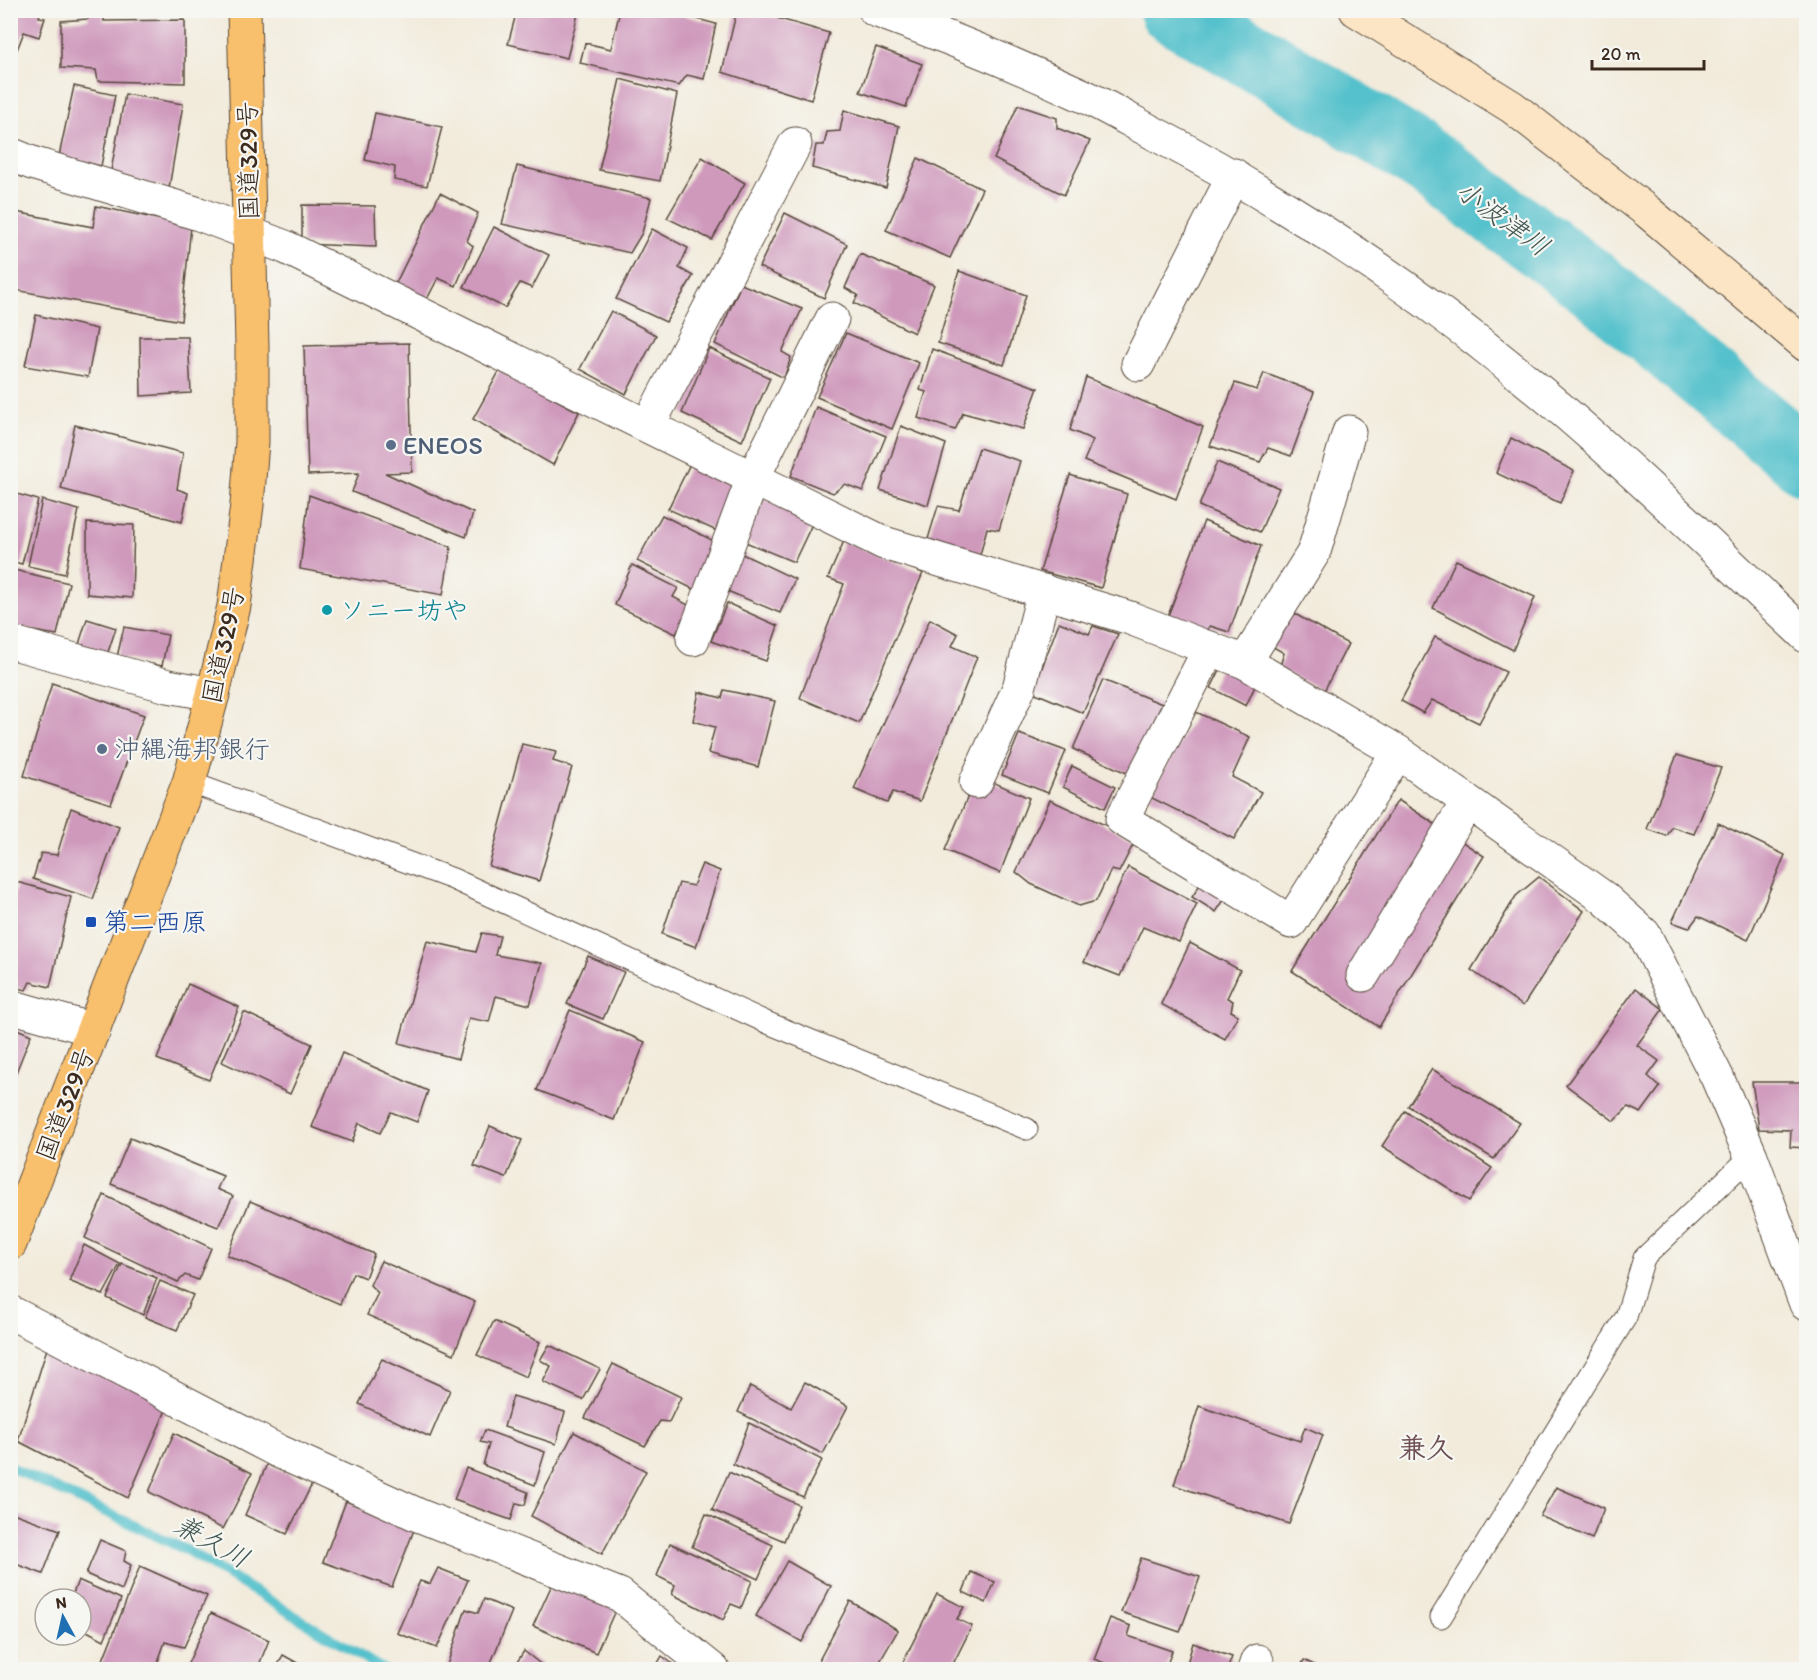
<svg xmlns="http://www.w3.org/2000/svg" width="1817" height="1680" font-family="Itim,'Klee One',sans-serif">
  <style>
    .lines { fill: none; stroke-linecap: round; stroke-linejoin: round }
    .stream { stroke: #54c1cc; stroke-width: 10 }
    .river { stroke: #54c1cc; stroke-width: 68 }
    .building { fill: #cf99bc }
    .lane-casing { stroke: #56473a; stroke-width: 23 }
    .street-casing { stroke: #56473a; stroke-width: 35 }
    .secondary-casing { stroke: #56473a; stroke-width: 35 }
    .highway-casing { stroke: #56473a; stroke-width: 35 }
    .lane { stroke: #fff; stroke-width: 21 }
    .street { stroke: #fff; stroke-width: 33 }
    .secondary { stroke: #fce5c4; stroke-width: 33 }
    .highway { stroke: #f8bf6c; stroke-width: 33 }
    .service-dot { fill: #5c6f8a; stroke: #f6f6f2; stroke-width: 2 }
    .culture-dot { fill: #0f9aa8; stroke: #f6f6f2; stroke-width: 2 }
    .transit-dot { fill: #1a4fb4; stroke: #f6f6f2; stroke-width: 2 }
    .labels { text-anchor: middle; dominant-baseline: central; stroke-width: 4.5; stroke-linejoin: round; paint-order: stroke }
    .street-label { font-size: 26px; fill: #3b2a1e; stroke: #f6f6f2 }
    .service-label { font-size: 26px; fill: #4e5e75; stroke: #f6f6f2; text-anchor: start }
    .culture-label { font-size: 26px; fill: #0d838f; stroke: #f6f6f2; text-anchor: start }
    .transit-label { font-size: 26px; fill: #164399; stroke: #f6f6f2; text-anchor: start }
    .water-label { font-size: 27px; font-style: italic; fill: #425752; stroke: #f6f6f2 }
    .quarter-label { font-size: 28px; font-weight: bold; fill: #6f5155; stroke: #f6f6f2 }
  </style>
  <rect width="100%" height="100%" fill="#f6f6f2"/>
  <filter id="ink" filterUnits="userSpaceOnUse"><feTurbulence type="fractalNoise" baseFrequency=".0167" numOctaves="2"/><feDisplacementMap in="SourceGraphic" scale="12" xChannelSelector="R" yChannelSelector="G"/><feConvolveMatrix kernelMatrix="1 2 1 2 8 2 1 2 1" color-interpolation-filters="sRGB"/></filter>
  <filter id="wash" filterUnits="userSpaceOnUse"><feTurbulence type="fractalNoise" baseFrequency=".008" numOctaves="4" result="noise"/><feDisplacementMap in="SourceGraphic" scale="24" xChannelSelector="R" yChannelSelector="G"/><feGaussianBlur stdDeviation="1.35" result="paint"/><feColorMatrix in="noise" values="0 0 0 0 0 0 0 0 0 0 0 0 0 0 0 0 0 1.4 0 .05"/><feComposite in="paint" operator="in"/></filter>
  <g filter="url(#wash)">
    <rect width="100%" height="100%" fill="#f2ebdb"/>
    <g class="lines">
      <path class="stream" d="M10,1467L188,1551L384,1670"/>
      <path class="river" d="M1173,10L1269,65L1419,156L1594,284L1806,462"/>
    </g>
    <g id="blocks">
      <g class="building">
        <path d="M10,10H41L39,17L45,18L39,37L24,32L15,55L10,54Z"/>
        <path d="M88,10H104V21L185,20V83L98,81L96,70L61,68V21L88,19Z"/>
        <path d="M517,10H579L567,58L508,44Z"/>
        <path d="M620,10H664L716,24L704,79L687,75L679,86L580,63L585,43L611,49Z"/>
        <path d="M737,10H749L829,33L811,100L722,72Z"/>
        <path d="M876,47L922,64L906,107L860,92Z"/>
        <path d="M620,79L677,94L660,181L599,170Z"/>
        <path d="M74,86L115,95L101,166L59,156Z"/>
        <path d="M125,94L183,104L169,188L110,176Z"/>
        <path d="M1018,105L1057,118V128L1090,141L1064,195L994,159Z"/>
        <path d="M844,110L899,126L886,188L812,168L816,145H824L827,132L840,131Z"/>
        <path d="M375,113L442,127L427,186L394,180L395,167L365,160Z"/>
        <path d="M702,157L745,183L712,240L667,218Z"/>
        <path d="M918,158L982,189L950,258L886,230Z"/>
        <path d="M517,166L651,198L642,233L630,253L502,224Z"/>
        <path d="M440,193L478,213L467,241L473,246L456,286L438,278L425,303L393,289Z"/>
        <path d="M302,205L375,206L376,247L302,244Z"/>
        <path d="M96,206L191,226L181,321L10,289V211L93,227Z"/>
        <path d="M785,213L847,244L824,298L759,267Z"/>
        <path d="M494,227L549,255L532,288L520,283L505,308L464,287Z"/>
        <path d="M652,229L688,248L679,268L693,276L666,322L616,299Z"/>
        <path d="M860,254L934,285L914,333L854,303L858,295L845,288Z"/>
        <path d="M959,271L1026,295L1004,365L938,343Z"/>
        <path d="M741,284L802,309L782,352L791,357L784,378L715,344Z"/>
        <path d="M611,311L656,335L626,394L580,369Z"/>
        <path d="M36,315L97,329L88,377L25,366Z"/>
        <path d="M846,333L919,363L892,429L817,397Z"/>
        <path d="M140,337H188L191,393L141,396Z"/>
        <path d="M409,343L412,472L385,473L473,513L466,537L352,492L359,473L308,475L304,346Z"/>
        <path d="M709,348L770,378L742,441L682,413Z"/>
        <path d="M932,349L1038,388L1023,429L963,413L955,430L918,418L926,392L920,390Z"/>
        <path d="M500,370L579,412L553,465L473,419Z"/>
        <path d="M1264,373L1314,392L1291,456L1268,448L1260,462L1210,446L1235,383L1257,390Z"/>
        <path d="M1086,377L1203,427L1176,499L1084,461L1093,440L1070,430Z"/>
        <path d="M816,407L886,436L863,491L845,484L833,493L791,476Z"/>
        <path d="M75,425L183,453L177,489L188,493L182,522L61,489Z"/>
        <path d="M901,426L946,444L928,505L880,490Z"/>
        <path d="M1511,438L1574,471L1560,503L1496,473Z"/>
        <path d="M979,448L1020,461L999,530L987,528L980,555L928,539L938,506L959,510Z"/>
        <path d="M1217,462L1279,488L1260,532L1199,506Z"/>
        <path d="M690,464L738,486L719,532L668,509Z"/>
        <path d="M1070,475L1127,494L1101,588L1040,571Z"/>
        <path d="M10,492L38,500L22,564L10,561Z"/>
        <path d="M309,495L451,547L443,595L300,569Z"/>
        <path d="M764,498L813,522L794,562L743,541Z"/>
        <path d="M42,500L79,510L65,574L28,566Z"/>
        <path d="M662,515L718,543L695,590L637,561Z"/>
        <path d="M1204,521L1261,546L1229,632L1210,626L1206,633L1166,621Z"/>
        <path d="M87,523L134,525L132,598L87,594Z"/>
        <path d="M844,541L923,573L859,723L800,698L844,584L828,578Z"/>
        <path d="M740,553L795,579L780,613L725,590Z"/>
        <path d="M1456,560L1535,597L1513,650L1433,608Z"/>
        <path d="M632,565L678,588L673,597L690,606L676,634L615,605Z"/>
        <path d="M10,569L69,583L57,635L10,627Z"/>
        <path d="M727,603L778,626L766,661L711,641Z"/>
        <path d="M1288,610L1348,644L1324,691L1279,669L1284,653L1270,645Z"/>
        <path d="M87,619L116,628L108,652L79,644Z"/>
        <path d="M930,619L958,634L952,646L977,657L920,801L893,792L887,803L854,789Z"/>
        <path d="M1059,622L1089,634L1093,626L1118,634L1083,713L1033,692Z"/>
        <path d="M124,627L168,635L162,666L117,657Z"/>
        <path d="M1435,637L1506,672L1479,723L1432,700L1423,713L1401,701Z"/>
        <path d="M1221,668L1255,686L1246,706L1211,688Z"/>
        <path d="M1103,680L1162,704L1129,774L1073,749Z"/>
        <path d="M52,683L144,715L111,804L24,776Z"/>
        <path d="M724,690L775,701L758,767L708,753L715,727L693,721L699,692L722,698Z"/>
        <path d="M1196,712L1250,737L1232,777L1261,792L1234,839L1150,797Z"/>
        <path d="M1019,734L1066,751L1048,793L1002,775Z"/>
        <path d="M522,744L556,752L553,761L572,767L539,881L489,866Z"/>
        <path d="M1677,755L1721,768L1694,834L1672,827L1667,836L1647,829Z"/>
        <path d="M1072,766L1115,787L1105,808L1063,787Z"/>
        <path d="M977,775L1029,798L1000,873L945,850Z"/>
        <path d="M1050,800L1136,839L1119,872L1111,870L1096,901L1079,906L1031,884L1016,872Z"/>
        <path d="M1398,800L1484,856L1379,1027L1292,971Z"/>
        <path d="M71,808L119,827L93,899L33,879L41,853L57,855Z"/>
        <path d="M1718,823L1785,855L1748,940L1698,916L1689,928L1672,922Z"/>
        <path d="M702,864L720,871L696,947L662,934L679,883L693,886Z"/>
        <path d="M1128,867L1197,904L1179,942L1143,927L1120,976L1084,962Z"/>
        <path d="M1205,877L1230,891L1216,912L1192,897Z"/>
        <path d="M1539,877L1584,911L1523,1006L1471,970L1516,896Z"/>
        <path d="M17,882L71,897L50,987L30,982L26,990L10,986V912Z"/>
        <path d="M482,933L500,936L495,955L542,963L530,1005L496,996L489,1022L469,1018L458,1059L399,1043L427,941L476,952Z"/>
        <path d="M1190,943L1240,970L1227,998L1233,1001L1231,1011L1238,1015L1225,1039L1161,1004Z"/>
        <path d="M588,956L624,972L603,1019L567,1004Z"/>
        <path d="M188,984L239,1007L209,1080L157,1059Z"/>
        <path d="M1636,988L1663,1009L1637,1045L1659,1061L1648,1076L1660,1087L1641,1113L1628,1107L1614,1121L1566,1085Z"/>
        <path d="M570,1010L645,1042L614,1120L537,1090Z"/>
        <path d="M244,1012L312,1044L290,1094L222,1062Z"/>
        <path d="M10,1026L31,1035L11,1085H10Z"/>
        <path d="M342,1053L428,1091L417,1122L391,1112L380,1133L359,1123L352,1142L312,1127Z"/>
        <path d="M1432,1069L1520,1123L1494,1159L1408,1106Z"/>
        <path d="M1752,1082H1806V1148L1790,1147L1791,1130L1759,1129Z"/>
        <path d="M1405,1111L1492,1168L1469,1201L1382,1146Z"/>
        <path d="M490,1126L522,1140L506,1178L474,1166Z"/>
        <path d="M130,1138L223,1176L217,1189L233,1196L218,1227L111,1184Z"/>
        <path d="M104,1195L211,1248L198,1280L185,1275L178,1282L85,1238Z"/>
        <path d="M250,1201L374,1254L365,1278L353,1273L340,1304L227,1255Z"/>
        <path d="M84,1245L120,1264L103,1295L69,1281Z"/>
        <path d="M381,1261L475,1302L454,1354L367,1315L378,1293L370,1285Z"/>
        <path d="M122,1264L157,1278L143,1315L107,1298Z"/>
        <path d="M160,1281L193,1295L177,1330L145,1317Z"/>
        <path d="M494,1321L540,1342L526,1377L477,1355Z"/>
        <path d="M50,1339L169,1403L128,1498L18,1441Z"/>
        <path d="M549,1345L600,1369L583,1400L543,1382L551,1366L540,1360Z"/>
        <path d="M382,1359L450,1390L430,1437L359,1404Z"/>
        <path d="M613,1364L681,1397L669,1422L660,1421L645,1446L585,1418Z"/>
        <path d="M805,1382L848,1406L823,1454L738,1412L750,1386L791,1408Z"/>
        <path d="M513,1396L565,1412L556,1444L504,1427Z"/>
        <path d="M1199,1406L1300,1441L1305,1427L1323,1435L1289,1524L1174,1485Z"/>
        <path d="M749,1423L822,1460L803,1497L733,1464Z"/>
        <path d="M485,1430L545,1452L535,1485L483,1465L489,1444L480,1442Z"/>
        <path d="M574,1432L646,1471L602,1554L531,1516Z"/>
        <path d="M174,1433L252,1473L223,1529L149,1492Z"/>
        <path d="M267,1464L312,1484L287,1534L245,1515Z"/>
        <path d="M466,1468L528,1492L525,1505L516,1503L511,1520L454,1500Z"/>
        <path d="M729,1472L799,1505L784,1541L712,1510Z"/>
        <path d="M1556,1487L1604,1508L1592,1539L1540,1516Z"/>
        <path d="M346,1501L414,1530L392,1587L323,1562Z"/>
        <path d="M10,1512L60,1530L43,1574L10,1562Z"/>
        <path d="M706,1514L773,1545L758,1579L692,1547Z"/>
        <path d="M100,1540L126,1551L124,1561L131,1565L122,1590L86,1574Z"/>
        <path d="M670,1543L752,1581L741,1608L731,1604L723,1620L672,1594L675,1585L657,1576Z"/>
        <path d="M1141,1558L1200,1577L1180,1632L1121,1612Z"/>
        <path d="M787,1561L831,1586L802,1642L756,1616Z"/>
        <path d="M140,1566L207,1596L184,1647L165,1642L155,1670H99Z"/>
        <path d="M438,1568L468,1580L437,1648L397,1633L420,1581L430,1584Z"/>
        <path d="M971,1572L995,1582L986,1603L963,1592Z"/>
        <path d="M555,1578L618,1604L596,1653L533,1626Z"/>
        <path d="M78,1580L121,1599L104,1640L81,1628V1599H71Z"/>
        <path d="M937,1594L964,1607L957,1619L972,1626L950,1670H899Z"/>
        <path d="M484,1599L512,1611L488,1670H459L447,1665L466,1609L478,1613Z"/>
        <path d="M850,1601L898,1630L875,1670H814Z"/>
        <path d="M211,1613L269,1640L257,1670H185Z"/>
        <path d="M1110,1618L1131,1626L1128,1636L1172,1651L1165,1670H1111L1112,1666L1094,1659Z"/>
        <path d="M1193,1643L1232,1657L1227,1670H1185Z"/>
        <path d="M524,1651L548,1670H512Z"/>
        <path d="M283,1655L310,1670H275Z"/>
        <path d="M662,1656L681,1670H654Z"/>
        <path d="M1304,1660L1324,1670H1299Z"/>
      </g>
    </g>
  </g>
  <g filter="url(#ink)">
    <use href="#blocks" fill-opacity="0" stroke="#56473a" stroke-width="1.5"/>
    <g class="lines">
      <g class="lane-casing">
        <g id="lane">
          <path d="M189,782L453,879L768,1023L1027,1129"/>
          <path d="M1441,1617L1626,1317L1644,1258L1751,1156"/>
        </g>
      </g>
      <g class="street-casing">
        <g id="street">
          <path d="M875,10C946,36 1017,65 1086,97C1111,109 1136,124 1161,137C1290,205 1412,286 1525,379C1623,459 1714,549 1806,636"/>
          <path d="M10,154L32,163L199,214L285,247L884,543L1130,618L1245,662L1398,752L1604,898L1644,934L1717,1077L1751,1156L1806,1304"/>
          <path d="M1138,364L1234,175"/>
          <path d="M648,426L795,144"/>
          <path d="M693,639L753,478L832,319"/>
          <path d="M10,642L168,686L213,694"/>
          <path d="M1210,648L1122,819L1291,922L1398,752"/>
          <path d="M1245,662L1314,552L1349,432"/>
          <path d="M976,782L1019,688L1044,591"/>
          <path d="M1363,975L1467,803"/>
          <path d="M10,1006L94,1030"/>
          <path d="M10,1312L278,1451L418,1515L620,1595L713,1670"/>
          <path d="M1254,1670L1257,1661"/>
        </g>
      </g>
      <g class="secondary-casing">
        <path id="secondary" d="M1356,10L1512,107L1648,212L1806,345"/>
      </g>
      <g class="highway-casing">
        <path id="highway" d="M10,1244L189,782L213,694L234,606L247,505L252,442V346L244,10"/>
      </g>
      <use href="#lane" class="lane"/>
      <use href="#street" class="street"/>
      <use href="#secondary" class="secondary"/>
      <use href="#highway" class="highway"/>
    </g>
  </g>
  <g class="service-dot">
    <circle cx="391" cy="445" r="6"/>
    <circle cx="102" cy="749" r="6"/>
  </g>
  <circle class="culture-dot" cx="327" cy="610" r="6"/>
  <rect class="transit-dot" x="85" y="916" width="12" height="12" rx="3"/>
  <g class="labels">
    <g class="street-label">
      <text transform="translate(248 161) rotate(-91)">国道329号</text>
      <text transform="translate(223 645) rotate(-78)">国道329号</text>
      <text transform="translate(65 1104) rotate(-69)">国道329号</text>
    </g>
    <g class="service-label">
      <text x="403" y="445">ENEOS</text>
      <text x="114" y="749">沖縄海邦銀行</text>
    </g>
    <g class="culture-label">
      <text x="339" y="610">ソニー坊や</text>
    </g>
    <g class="transit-label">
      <text x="103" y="922">第二西原</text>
    </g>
    <g class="water-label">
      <text transform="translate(1503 218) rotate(36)">小波津川</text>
      <text transform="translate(212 1541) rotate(29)">兼久川</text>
    </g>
    <g class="quarter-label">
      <text x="1426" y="1447">兼久</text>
    </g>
  </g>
  <rect width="1817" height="1680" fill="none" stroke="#f6f6f2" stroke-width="36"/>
  <g transform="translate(63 1617) rotate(352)"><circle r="28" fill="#f6f6f2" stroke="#aba49d" stroke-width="1.5"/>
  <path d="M0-4.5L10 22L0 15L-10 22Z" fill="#1f6fb2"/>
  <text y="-9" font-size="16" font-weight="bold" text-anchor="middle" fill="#3b2a1e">N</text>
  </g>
  <path d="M1592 60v9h112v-9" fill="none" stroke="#3b2a1e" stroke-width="3"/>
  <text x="1601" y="60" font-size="18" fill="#3b2a1e" stroke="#f6f6f2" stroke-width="4.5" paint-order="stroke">20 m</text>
</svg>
